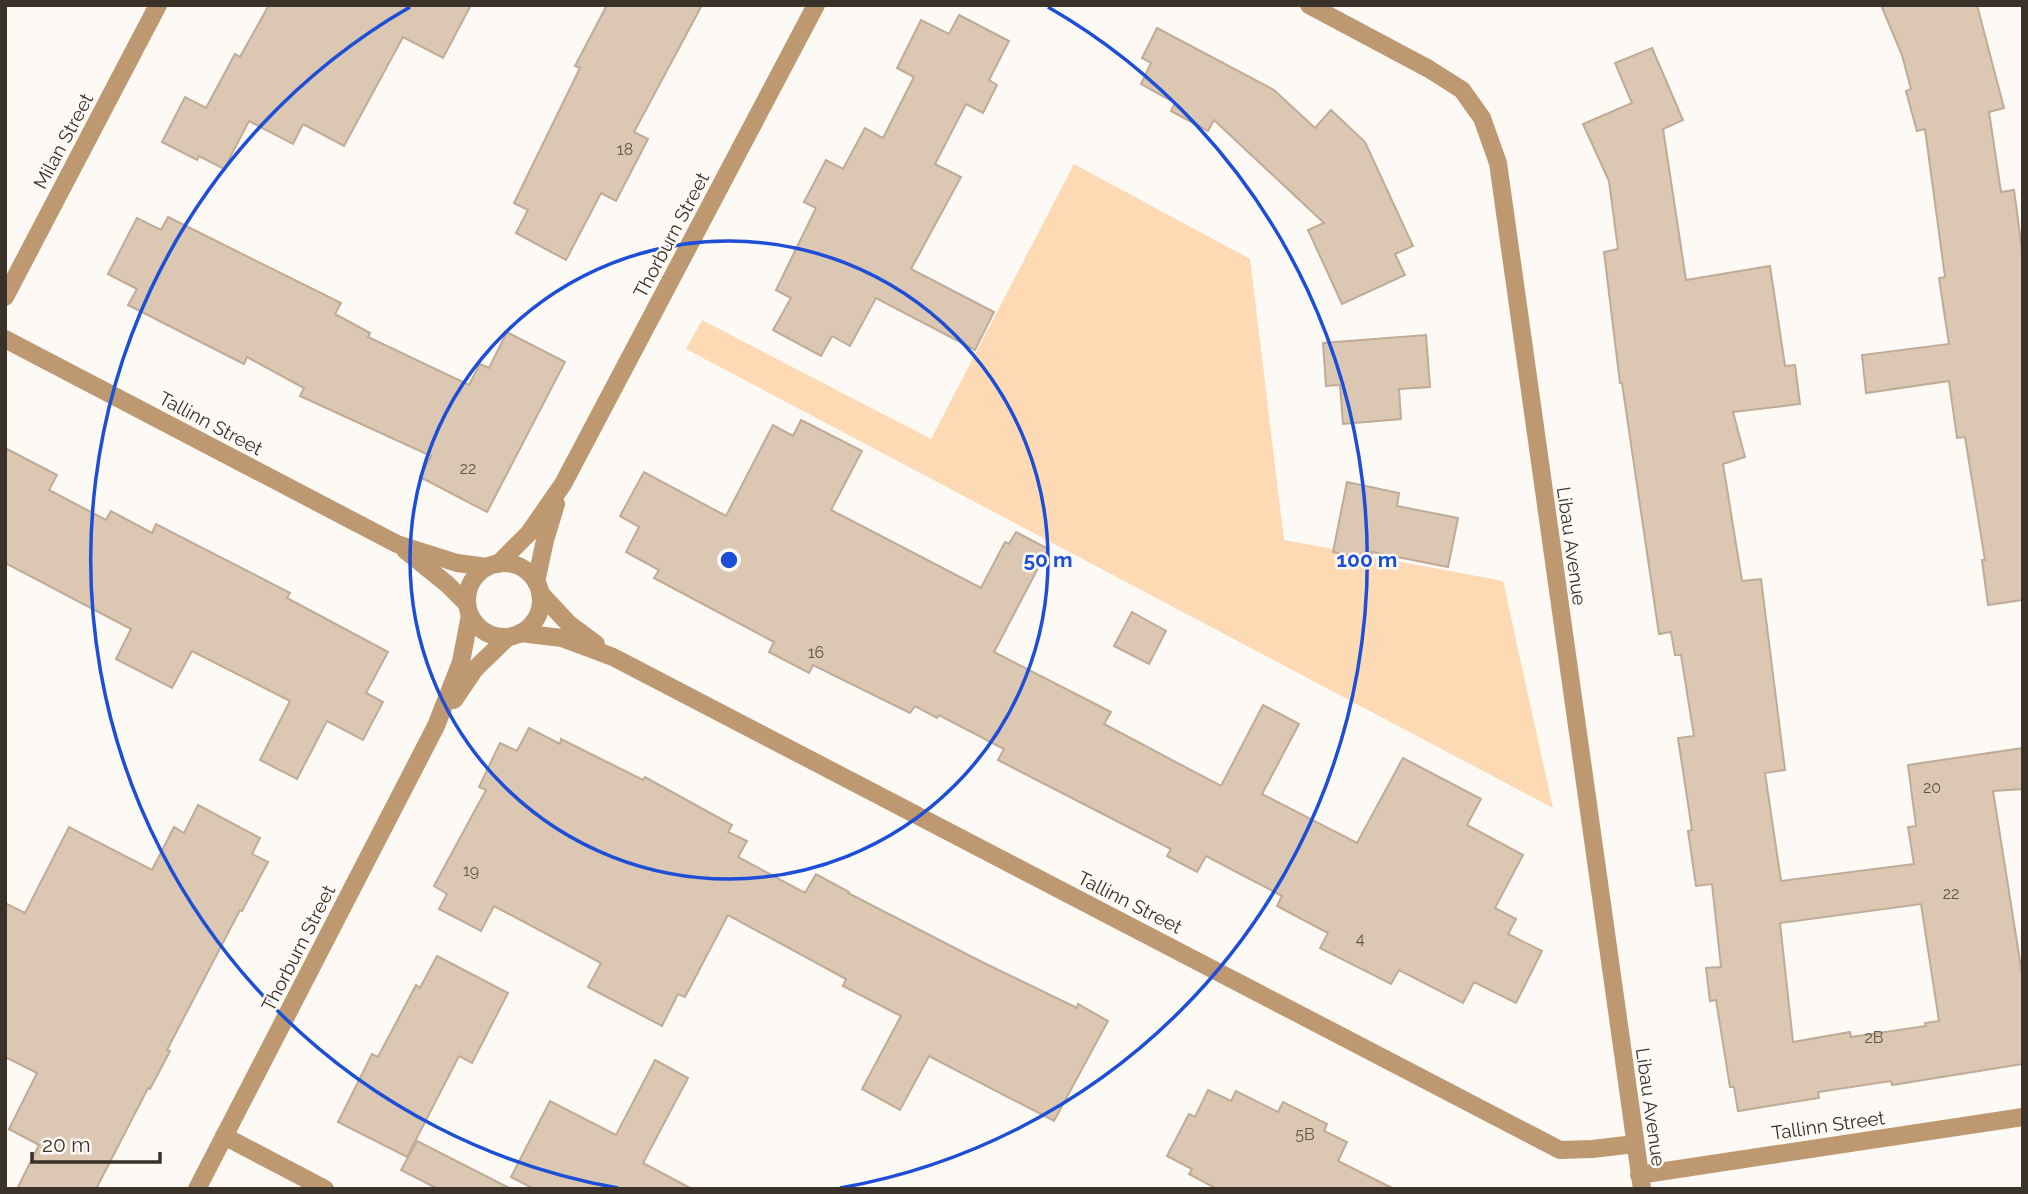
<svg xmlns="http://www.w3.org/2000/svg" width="2028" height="1194" font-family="Raleway,sans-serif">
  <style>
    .green { fill: #fedab4 }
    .building { fill: #dcc7b2; stroke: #bfab96; stroke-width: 2; fill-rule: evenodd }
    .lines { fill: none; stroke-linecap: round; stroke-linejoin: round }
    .minor { stroke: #bd9871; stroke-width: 18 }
    .ring { fill: none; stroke: #1d4ed8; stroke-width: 3.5 }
    .labels { text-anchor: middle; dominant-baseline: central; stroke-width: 5; stroke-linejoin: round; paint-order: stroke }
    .number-label { font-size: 16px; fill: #62574b }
    .street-label { font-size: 19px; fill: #3a3229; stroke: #fdf9f5 }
    .centre { fill: #1d4ed8; stroke: #fdf9f5; stroke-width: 3.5 }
    .ring-label { font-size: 21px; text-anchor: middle; font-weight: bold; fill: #1d4ed8; stroke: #fdf9f5; stroke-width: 5; stroke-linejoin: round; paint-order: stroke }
  </style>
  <rect width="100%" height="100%" fill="#fdf9f5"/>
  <path class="green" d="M1074,164L1250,259L1284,540L1503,581L1553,808L686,349L702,320L931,439Z"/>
  <g class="building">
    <path d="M269,5H471L443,58L403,37L344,146L303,124L293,144L249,121L224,169L199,156L197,160L162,142L185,97L206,108L235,54L240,57Z"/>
    <path d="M607,5H702L634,132L648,139L616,201L601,193L566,260L516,233L528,210L514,203L580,68L575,66Z"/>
    <path d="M1881,5H1977L2004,108L1989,112L2001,192L2014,190L2023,257V600L1988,605L1982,560H1985L1965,437L1957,438L1949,381L1866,393L1862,355L1949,344L1939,278L1945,277L1925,129L1917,131L1906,91L1911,89L1902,55Z"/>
    <path d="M959,15L1009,41L989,80L997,85L983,113L966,104L935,164L961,177L911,269L994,312L975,350L876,298L850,346L832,336L821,356L773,330L791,298L776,290L816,208L804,202L826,160L843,169L865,128L883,138L914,77L897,68L921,20L949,34Z"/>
    <path d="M1157,28L1274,90L1315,128L1331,110L1365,142L1413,246L1395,254L1405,275L1342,304L1308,230L1324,223L1214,120L1208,131L1171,111L1175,103L1141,84L1151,63L1142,58Z"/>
    <path d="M1652,48L1683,120L1663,129L1686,280L1770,266L1785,366L1795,365L1800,404L1733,412L1745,457L1723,464L1742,581L1761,579L1785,770L1765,773L1781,881L1914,864L1908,827L1916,826L1908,765L2023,748V789L1993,791L2023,980V1064L1892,1085L1891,1081L1818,1092L1819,1098L1738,1111L1734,1087H1730L1716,1000L1710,1001L1706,968L1721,967L1712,884L1696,886L1688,831L1692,830L1678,738L1694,736L1681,655H1675L1671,632L1659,634L1622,383H1620L1604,252L1618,249L1609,181L1583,124L1632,103L1615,63ZM1921,904L1939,1021L1925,1023L1926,1026L1851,1037L1850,1032L1793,1042L1780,923Z"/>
    <path d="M168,217L341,303L335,314L370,333L368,337L469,385L480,364L489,368L507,332L565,362L487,512L420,477L431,456L300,396L304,388L247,357L244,364L128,305L137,289L108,274L137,218L161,230Z"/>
    <path d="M1426,335L1430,387L1399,389L1401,419L1343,424L1340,385L1326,386L1323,343Z"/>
    <path d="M801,420L862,451L831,510L981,588L1005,542L1009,544L1016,532L1048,549L994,652L1111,712L1104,724L1221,786L1263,705L1299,724L1262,794L1357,843L1403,758L1481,799L1467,825L1523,855L1495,908L1516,919L1508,934L1542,951L1516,1003L1474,982L1463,1003L1399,970L1391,984L1320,948L1328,933L1277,906L1282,896L1206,856L1197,872L1167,856L1171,849L998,760L1004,749L939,715L937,718L915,706L910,713L813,665L809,673L769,652L774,642L654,578L659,570L626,552L639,527L620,516L644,472L726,516L773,425L793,436Z"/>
    <path d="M5,448L57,475L49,490L106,520L111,511L152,533L156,524L290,593L287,598L388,652L366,693L383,702L363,740L327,721L297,779L260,760L290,701L192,651L172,688L116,659L131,629L5,563Z"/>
    <path d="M1347,482L1399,493L1397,506L1458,518L1448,567L1372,552L1371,560L1333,552Z"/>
    <path d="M1132,612L1166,631L1149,664L1114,646Z"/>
    <path d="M529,728L560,744L561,739L643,780L645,777L732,825L728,832L747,841L738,857L805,893L816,874L849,892L848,893L982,962L1077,1008L1078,1004L1108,1021L1054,1121L929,1056L900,1110L862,1089L901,1016L843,986L846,979L728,915L685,997L678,994L662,1026L588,987L601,963L494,906L481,931L439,909L447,894L434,886L486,790L479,787L500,743L517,751Z"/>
    <path d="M198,805L260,838L252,854L268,862L242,911L240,910L167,1050L170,1051L150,1089L148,1088L96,1189H17L39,1145L9,1129L37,1073L5,1057V903L25,913L69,827L152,870L174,827L184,833Z"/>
    <path d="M437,956L508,993L472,1063L459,1056L407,1157L338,1122L372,1054L378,1057L416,985L420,988Z"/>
    <path d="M655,1060L688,1078L643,1163L692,1189H534L511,1177L550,1101L616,1135Z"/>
    <path d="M1208,1090L1231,1101L1236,1091L1278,1112L1283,1102L1327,1124L1324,1131L1347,1142L1338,1161L1394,1189H1217L1189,1174L1192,1169L1167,1156L1189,1114L1195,1117Z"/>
    <path d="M417,1141L511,1189H438L401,1170Z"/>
  </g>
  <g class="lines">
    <g class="minor">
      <path d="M1309,5L1429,69L1462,90L1482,118L1498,163L1642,1189"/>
      <path d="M5,297L158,5"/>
      <path d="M5,339L397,544L457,563L487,567"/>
      <path d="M405,550L447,584L467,604"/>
      <circle cx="504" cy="600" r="37"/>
      <path d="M498,564L529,533L563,484L816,5"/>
      <path d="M536,582L545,540L556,504"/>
      <path d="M540,593L569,624L596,644"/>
      <path d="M520,633L562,638L613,657L1560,1150L1592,1149L1635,1144"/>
      <path d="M454,700L475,669L508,637"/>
      <path d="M224,1136L325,1189"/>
      <path d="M1639,1175L2023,1117"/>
      <path d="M197,1189L436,726L461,662L470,615"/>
    </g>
  </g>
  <g class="ring">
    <circle cx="729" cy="560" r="319"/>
    <path d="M618 1188A638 638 0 0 1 410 7M1048 7A638 638 0 0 1 840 1188"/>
  </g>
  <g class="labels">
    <g class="number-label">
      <text x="625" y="149">18</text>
      <text x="468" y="468">22</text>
      <text x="816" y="652">16</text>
      <text x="1932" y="787">20</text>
      <text x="471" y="870">19</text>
      <text x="1951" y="893">22</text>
      <text x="1360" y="938">4</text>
      <text x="1874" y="1037">2B</text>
      <text x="1305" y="1134">5B</text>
    </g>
    <g class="street-label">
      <text transform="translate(63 141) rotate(-62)">Milan Street</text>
      <text transform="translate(671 235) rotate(-62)">Thorburn Street</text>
      <text transform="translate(211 423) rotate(28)">Tallinn Street</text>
      <text transform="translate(1572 546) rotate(82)">Libau Avenue</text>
      <text transform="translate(1130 902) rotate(27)">Tallinn Street</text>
      <text transform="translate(298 948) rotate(-63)">Thorburn Street</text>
      <text transform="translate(1651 1107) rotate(82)">Libau Avenue</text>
      <text transform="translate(1828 1125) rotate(-8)">Tallinn Street</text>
    </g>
  </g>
  <circle cx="729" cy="560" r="10" class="centre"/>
  <g class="ring-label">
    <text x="1048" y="567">50 m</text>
    <text x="1367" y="567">100 m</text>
  </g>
  <rect width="2028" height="1194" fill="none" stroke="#3a3229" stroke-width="14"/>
  <path d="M32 1152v10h128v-10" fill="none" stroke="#3a3229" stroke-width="3.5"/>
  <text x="42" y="1152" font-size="21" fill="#3a3229" stroke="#fdf9f5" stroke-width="5" paint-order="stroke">20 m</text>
</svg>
